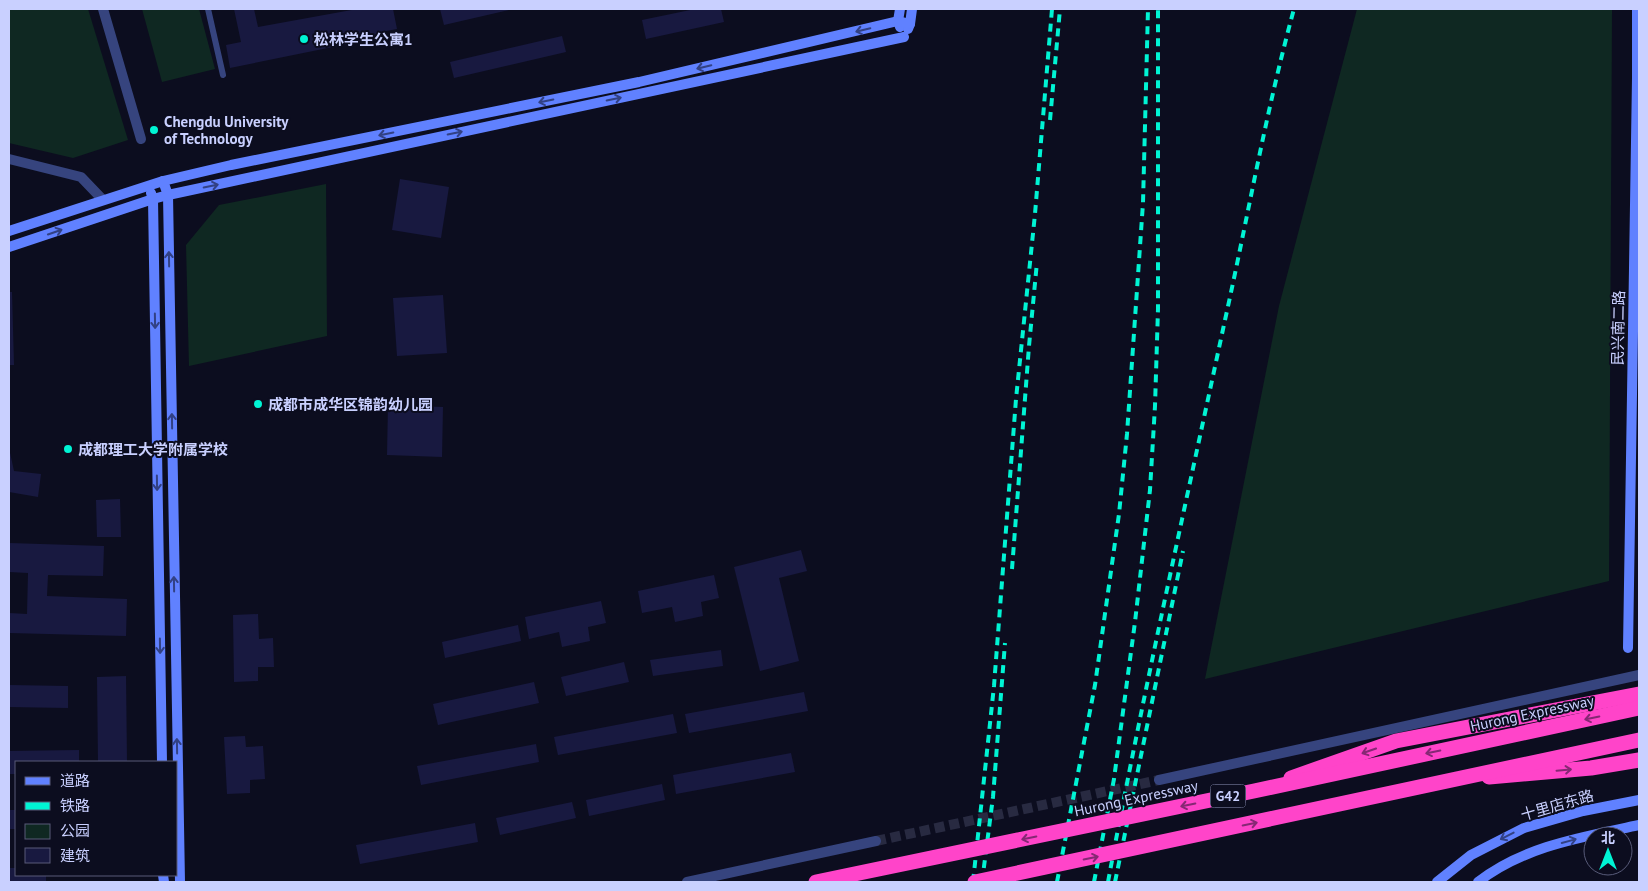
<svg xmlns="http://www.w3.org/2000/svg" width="1648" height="891" font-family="'PT Sans','Noto Sans SC',sans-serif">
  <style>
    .green { fill: #0f2822 }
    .building { fill: #181940 }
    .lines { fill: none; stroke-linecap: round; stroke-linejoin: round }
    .street-tunnel { stroke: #282a41; stroke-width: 10; stroke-dasharray: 10 5; stroke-linecap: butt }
    .lane { stroke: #36447e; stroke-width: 6 }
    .street { stroke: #36447e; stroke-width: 10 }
    .secondary { stroke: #6081ff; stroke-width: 10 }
    .highway { stroke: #ff44c9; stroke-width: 15 }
    .rail { stroke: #00f4d4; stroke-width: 4; stroke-dasharray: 8 6; stroke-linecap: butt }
    .highway-bridge { stroke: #ff44c9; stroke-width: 15 }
    .oneway { stroke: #324184 }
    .oneway2 { stroke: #862874 }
    .poi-dot { fill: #00f4d4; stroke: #0c0d1f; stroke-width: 2 }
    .labels { text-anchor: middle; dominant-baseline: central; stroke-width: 4; stroke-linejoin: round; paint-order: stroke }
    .shield { fill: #0c0d1f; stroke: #9096bc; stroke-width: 1 }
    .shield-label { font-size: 14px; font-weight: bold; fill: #c9d0ff }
    .poi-label { font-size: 15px; font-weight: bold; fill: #c9d0ff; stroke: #0c0d1f; text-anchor: start }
    .street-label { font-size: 15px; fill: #c9d0ff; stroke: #0c0d1f }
  </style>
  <rect width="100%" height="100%" fill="#0c0d1f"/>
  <g class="green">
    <path d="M9,9H88L128,140L73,158L9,143Z"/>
    <path d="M142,9H199L215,69L162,82Z"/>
    <path d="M1357,9H1612L1609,581L1205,679L1279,306Z"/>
    <path d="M326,184L327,336L189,366L186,245L219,205Z"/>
  </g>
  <g class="building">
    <path d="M234,9H254L258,27L357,9H393L397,29L381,32L382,37L230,68L226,45L241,42Z"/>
    <path d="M440,9H509V10L444,25Z"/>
    <path d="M695,9H721L724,22L646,39L642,20Z"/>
    <path d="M562,36L566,52L454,78L450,62Z"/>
    <path d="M400,179L449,187L441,238L392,230Z"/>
    <path d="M9,292H12L14,365H9Z"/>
    <path d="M443,295L447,353L397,356L393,298Z"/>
    <path d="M388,405L443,407L442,457L387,455Z"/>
    <path d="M9,448L14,471L41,474L38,497L9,492Z"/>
    <path d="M120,499L121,537H97L96,500Z"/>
    <path d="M9,543L104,546L103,576L48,575L47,596L127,599L126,636L9,633V613L27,614L28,573L9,572Z"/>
    <path d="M801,550L807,571L779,578L799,661L760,671L734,567Z"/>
    <path d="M714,575L719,598L701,602L703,616L675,622L672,607L642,613L638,591Z"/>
    <path d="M601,601L606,623L588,627L590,641L562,647L559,632L529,639L525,617Z"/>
    <path d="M258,614L259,639L273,638L274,667H258V681L234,682L233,615Z"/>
    <path d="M518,625L521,641L445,658L442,642Z"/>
    <path d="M721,650L723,666L653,676L650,660Z"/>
    <path d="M624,662L629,682L566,696L561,677Z"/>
    <path d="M126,676L127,762H98L97,677Z"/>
    <path d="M534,682L539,703L438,725L433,704Z"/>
    <path d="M9,685L68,686V708L9,707Z"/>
    <path d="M804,692L808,711L689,733L685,714Z"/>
    <path d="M673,714L677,733L558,755L554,737Z"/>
    <path d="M245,736L246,747L263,746L265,779L250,780V793L227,794L224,737Z"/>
    <path d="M536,744L539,762L421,785L417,766Z"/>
    <path d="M79,750V762H16V774H9V751Z"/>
    <path d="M791,753L795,772L676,794L673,775Z"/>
    <path d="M662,784L665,800L589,816L586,800Z"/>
    <path d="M572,802L576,818L500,835L496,818Z"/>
    <rect x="9" y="810" width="7" height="19"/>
    <path d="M475,823L478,842L360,864L356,845Z"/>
    <path d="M9,868H16V875H46V882H9Z"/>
  </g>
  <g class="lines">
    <path class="street-tunnel" d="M876,841L1159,780"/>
    <path class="lane" d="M208,9L223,75"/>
    <g class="street">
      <path d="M103,9L141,139"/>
      <path d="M9,159L81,177L103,200"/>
      <path d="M1159,780L1639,675"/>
      <path d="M687,882L876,841"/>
    </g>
    <g class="secondary">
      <path d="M900,9L898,21L900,27"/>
      <path d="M908,29L910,24L912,9"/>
      <path d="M163,181L168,195L180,882"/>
      <path d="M151,193L153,199L162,762"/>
      <path d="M9,231L163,181L231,165L639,82L898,21L910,24"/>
      <path d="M9,247L153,199L168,195L904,37"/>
      <path d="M1628,648L1637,78V9"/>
      <path d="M163,875L164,882"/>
      <path d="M1437,882L1471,855L1524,828L1583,811L1639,800"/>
      <path d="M1478,882C1524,846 1583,837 1639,825"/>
    </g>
    <g class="highway">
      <path d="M1489,777L1591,768L1639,760"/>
      <path d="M1291,778L1396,741L1639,694"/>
    </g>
    <g class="rail">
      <path d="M1050,120L1060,9"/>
      <path d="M1012,569L1029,346L1037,262"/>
      <path d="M973,882L994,686L1016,399L1035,214L1052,9"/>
      <path d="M982,882L993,797L1005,643"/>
      <path d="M1057,882L1095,685L1119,514L1127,434L1143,203L1148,9"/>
      <path d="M1094,882L1114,779L1135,622L1150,490L1155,406L1158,309V9"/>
      <path d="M1108,882C1143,694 1185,507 1225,320C1248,216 1266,111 1294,9"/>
      <path d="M1115,882L1183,551"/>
    </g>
    <g class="highway-bridge">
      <path d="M816,882L1254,791L1639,708"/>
      <path d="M975,882L1639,740"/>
    </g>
  </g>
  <defs><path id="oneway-shaft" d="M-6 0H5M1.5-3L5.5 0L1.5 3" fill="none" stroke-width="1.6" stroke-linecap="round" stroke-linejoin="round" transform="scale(1.25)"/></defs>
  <g class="oneway">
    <use href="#oneway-shaft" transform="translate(863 30) rotate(167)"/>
    <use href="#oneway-shaft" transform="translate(704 67) rotate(167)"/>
    <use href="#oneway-shaft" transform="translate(614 99) rotate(-12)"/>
    <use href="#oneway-shaft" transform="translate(546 101) rotate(168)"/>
    <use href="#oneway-shaft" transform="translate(455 133) rotate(-12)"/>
    <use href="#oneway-shaft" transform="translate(386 134) rotate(168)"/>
    <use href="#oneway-shaft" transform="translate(211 186) rotate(-12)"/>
    <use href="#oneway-shaft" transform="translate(55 232) rotate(-19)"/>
    <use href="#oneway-shaft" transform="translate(169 259) rotate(-91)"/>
    <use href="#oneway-shaft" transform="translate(155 321) rotate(89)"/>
    <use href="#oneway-shaft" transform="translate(172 421) rotate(-91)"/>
    <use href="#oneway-shaft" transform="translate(157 483) rotate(89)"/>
    <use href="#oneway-shaft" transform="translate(174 584) rotate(-91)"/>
    <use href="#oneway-shaft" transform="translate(160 646) rotate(89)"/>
    <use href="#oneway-shaft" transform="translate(177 746) rotate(-91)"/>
    <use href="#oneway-shaft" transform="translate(1507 836) rotate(153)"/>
    <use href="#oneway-shaft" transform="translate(1569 841) rotate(-15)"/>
  </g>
  <g class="oneway2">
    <use href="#oneway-shaft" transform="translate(1592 718) rotate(168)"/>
    <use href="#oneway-shaft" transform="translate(1369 751) rotate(161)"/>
    <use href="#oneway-shaft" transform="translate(1433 752) rotate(168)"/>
    <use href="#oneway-shaft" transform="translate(1564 770) rotate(-5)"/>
    <use href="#oneway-shaft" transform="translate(1188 805) rotate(168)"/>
    <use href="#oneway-shaft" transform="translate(1250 824) rotate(-12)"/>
    <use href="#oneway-shaft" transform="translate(1029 838) rotate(168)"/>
    <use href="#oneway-shaft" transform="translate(1091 858) rotate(-12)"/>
  </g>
  <g class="poi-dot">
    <circle cx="304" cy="39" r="5"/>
    <circle cx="154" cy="130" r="5"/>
    <circle cx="258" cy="404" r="5"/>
    <circle cx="68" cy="449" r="5"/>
  </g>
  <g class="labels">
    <rect class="shield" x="1210.5" y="784.5" width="35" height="23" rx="4"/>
    <g class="shield-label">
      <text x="1228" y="796">G42</text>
    </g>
    <g class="poi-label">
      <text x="314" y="39">松林学生公寓1</text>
      <text x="164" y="121">Chengdu University<tspan x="164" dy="17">of Technology</tspan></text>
      <text x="268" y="404">成都市成华区锦韵幼儿园</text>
      <text x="78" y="449">成都理工大学附属学校</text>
    </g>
    <g class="street-label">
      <text transform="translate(1618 328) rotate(-89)">民兴南二路</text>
      <text transform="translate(1532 713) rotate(-12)">Hurong Expressway</text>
      <text transform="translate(1136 798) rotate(-12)">Hurong Expressway</text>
      <text transform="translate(1557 805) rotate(-16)">十里店东路</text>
    </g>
  </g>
  <rect width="1648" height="891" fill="none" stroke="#c9d0ff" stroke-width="20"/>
  <rect x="15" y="761" width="162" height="115" fill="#0c0d1f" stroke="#585b79"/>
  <rect x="25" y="777" width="25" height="8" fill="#6081ff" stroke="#585b79"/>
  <text x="60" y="786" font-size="15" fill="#c9d0ff">道路</text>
  <rect x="25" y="802" width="25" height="8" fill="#00f4d4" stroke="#585b79"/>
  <text x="60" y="811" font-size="15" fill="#c9d0ff">铁路</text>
  <rect x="25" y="824" width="25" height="15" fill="#0f2822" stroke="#585b79"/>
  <text x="60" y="836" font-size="15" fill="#c9d0ff">公园</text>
  <rect x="25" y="848" width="25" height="15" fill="#181940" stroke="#585b79"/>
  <text x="60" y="861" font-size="15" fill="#c9d0ff">建筑</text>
  <g transform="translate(1608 851)"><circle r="24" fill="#0c0d1f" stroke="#585b79"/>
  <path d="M0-4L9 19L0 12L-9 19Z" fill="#00f4d4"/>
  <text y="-8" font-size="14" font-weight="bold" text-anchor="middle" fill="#c9d0ff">北</text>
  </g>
</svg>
